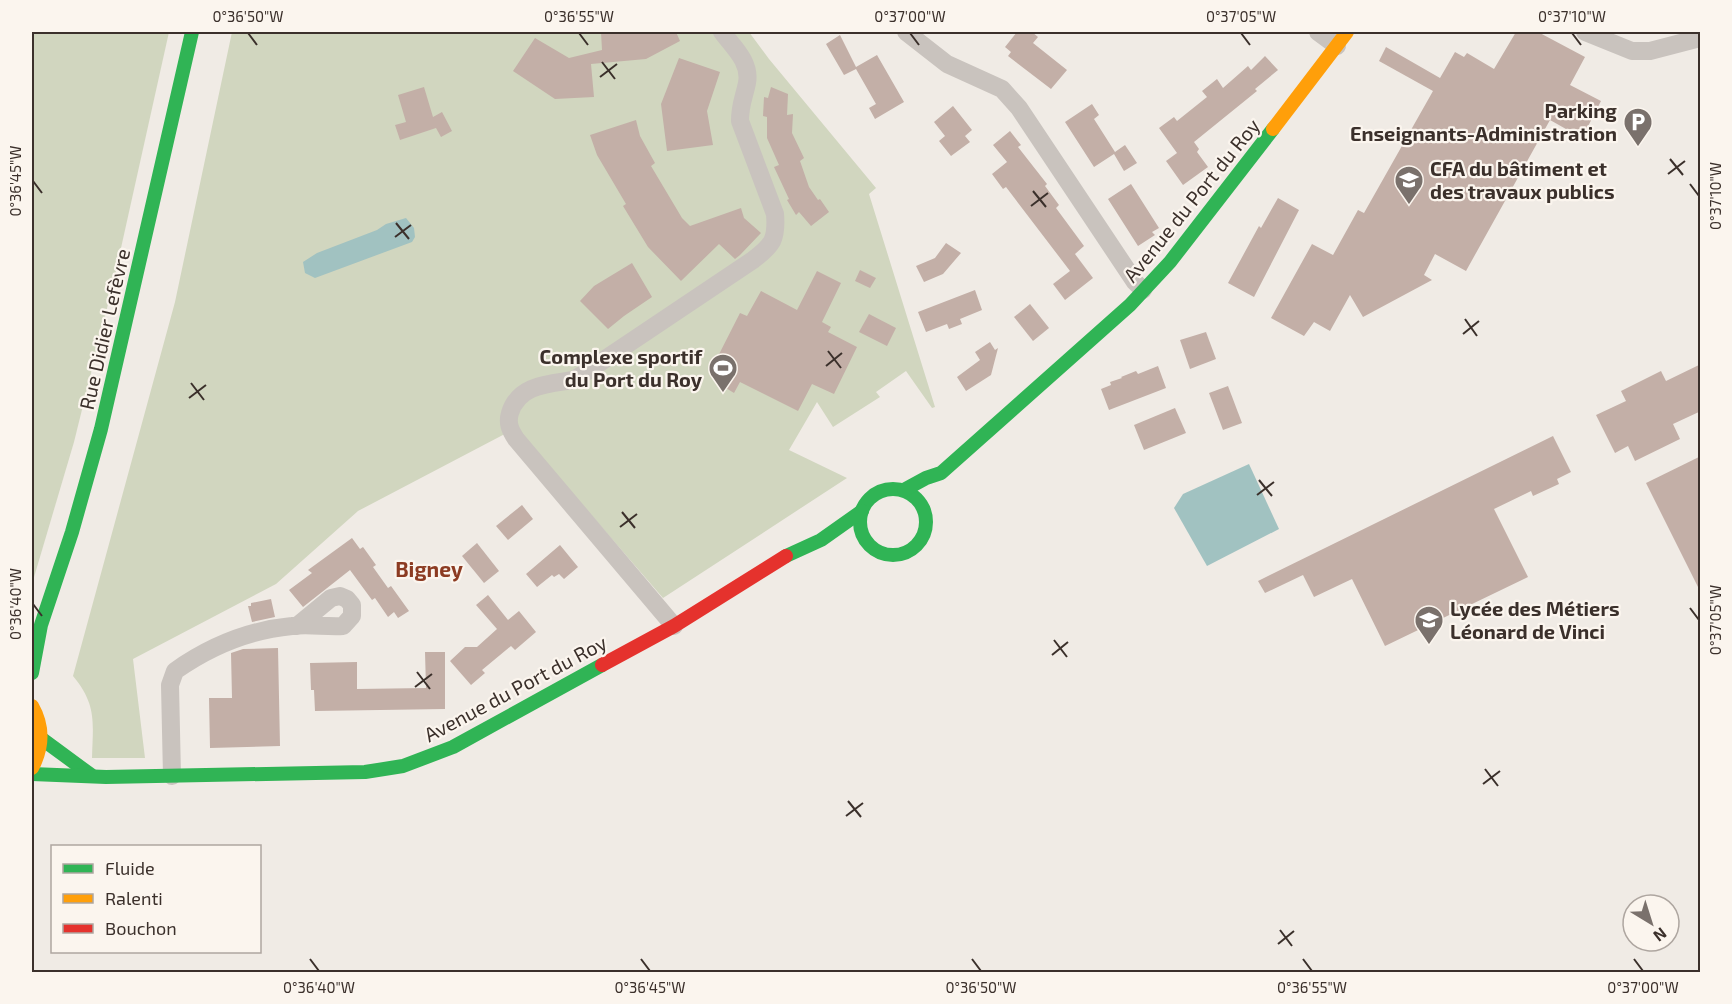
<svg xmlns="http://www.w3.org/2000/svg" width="1732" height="1004" font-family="'Exo 2',sans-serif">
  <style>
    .green { fill: #d1d6bf }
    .water { fill: #a1c2c1 }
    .building { fill: #c3afa7 }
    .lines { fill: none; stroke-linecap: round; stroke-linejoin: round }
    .street { stroke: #c9c3be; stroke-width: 18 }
    .fast { stroke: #30b455; stroke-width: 14 }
    .slow { stroke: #ff9f0a; stroke-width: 14 }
    .jam { stroke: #e5322d; stroke-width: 14 }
    .ticks { fill: none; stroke: #3b302b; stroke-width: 2 }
    .labels { text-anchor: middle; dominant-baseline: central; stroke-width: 4.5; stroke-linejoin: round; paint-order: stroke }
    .poi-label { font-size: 20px; font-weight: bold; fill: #3b302b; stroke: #fbf5ee; text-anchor: end }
    .street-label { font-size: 20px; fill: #3b302b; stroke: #fbf5ee }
    .neighbourhood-label { font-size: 21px; font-weight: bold; fill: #8c3b22; stroke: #fbf5ee }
    .neatline { fill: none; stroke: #3b302b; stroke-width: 2 }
    .ticks-label { font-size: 15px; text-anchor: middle; fill: #3b302b }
  </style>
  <rect width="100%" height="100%" fill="#f0ebe5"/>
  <g class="green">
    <path d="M32,32H169L113,284L74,442L32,584Z"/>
    <path d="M232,32H749L769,59L876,188L869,194L935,407L932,408L906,371L876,392L880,397L833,427L817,402L789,450L847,478L663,598L516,428L358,511L276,584L133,659L145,758H92C93,722 97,705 73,676L175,302Z"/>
  </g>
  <g class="water">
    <path d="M406,218L414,228L415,237L412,242L315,278L305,273L303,262L317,253L377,230L386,224Z"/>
    <path d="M1249,464L1279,529L1207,566L1174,508L1183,494Z"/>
  </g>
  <g class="building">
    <path d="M601,32H676L680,41L646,59L591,64L594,97L555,99L513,71L535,38L569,58L602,50Z"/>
    <path d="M1017,32H1032L1038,37L1033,43L1067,70L1051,89L1008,56L1011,52L1005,47Z"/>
    <path d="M1516,32H1538L1585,57L1570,85L1601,101L1582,138L1550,120L1466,271L1435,254L1424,275L1432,280L1363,317L1350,295L1330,331L1314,322L1304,336L1271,318L1312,244L1333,255L1358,210L1364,213L1433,91L1379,61L1386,47L1440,78L1455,52L1464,57L1467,53L1494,69Z"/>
    <path d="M840,35L856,67L877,55L904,102L875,119L869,108L876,104L856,69L844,75L826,44Z"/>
    <path d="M1265,56L1278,70L1255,89L1257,91L1194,142L1199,149L1197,152L1208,167L1183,185L1166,161L1177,153L1159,128L1174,117L1177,121L1207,97L1202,91L1217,79L1223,88L1248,66L1251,70Z"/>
    <path d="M679,58L720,72L707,111L713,145L667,151L661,104Z"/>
    <path d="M424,87L433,117L442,112L452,131L441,137L436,128L400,140L395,125L406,122L398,95Z"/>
    <path d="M771,87L788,94L787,115L793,114L792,133L804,158L800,161L809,187L818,200L820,199L829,212L811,226L799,212L796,215L787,200L789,199L774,167L779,165L767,138V117L763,116L764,97L768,98Z"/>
    <path d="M1092,104L1099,115L1094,119L1115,152L1125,145L1137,163L1124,171L1114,154L1094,167L1065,122Z"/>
    <path d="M953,106L972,130L965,136L970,142L951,156L939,141L945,136L934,122Z"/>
    <path d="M636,120L640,136L655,163L651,166L682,218L690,226L741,208L744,218L761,233L740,255L735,259L719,244L681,281L648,247L623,206L626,204L597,155L590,135Z"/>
    <path d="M1010,131L1021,145L1018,147L1047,184L1045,186L1059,205L1056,208L1084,246L1075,254L1093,278L1065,300L1053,284L1070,271L1006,187L1003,189L992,174L1007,162L993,145Z"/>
    <path d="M1131,184L1159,228L1152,232L1155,235L1138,246L1108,199Z"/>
    <path d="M1278,198L1299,210L1254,297L1228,283L1259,226L1261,228Z"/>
    <path d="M946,243L961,253L943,274L924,282L916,266L935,258Z"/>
    <path d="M632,263L652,297L624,316L608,329L580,301L594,286Z"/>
    <path d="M860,270L876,278L870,288L855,281Z"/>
    <path d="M817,271L841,283L822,322L831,327L828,332L857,347L834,394L812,384L798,411L740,382L734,393L721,385L726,375L712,368L740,313L747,316L761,291L797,310Z"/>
    <path d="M975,290L982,310L960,319L962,324L949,329L947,324L926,332L918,312Z"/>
    <path d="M1030,304L1049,328L1033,341L1014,317Z"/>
    <path d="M869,314L896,328L887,346L859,332Z"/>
    <path d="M1206,332L1216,359L1190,369L1180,340Z"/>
    <path d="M990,342L995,350L998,348L991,375L966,391L957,377L980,360L975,352Z"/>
    <path d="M1701,364V411L1673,424L1680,439L1635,461L1628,446L1615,453L1596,415L1626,401L1621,391L1661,371L1666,381Z"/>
    <path d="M1158,366L1166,388L1109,410L1101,389L1111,385L1110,382L1122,378L1121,377L1136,371L1138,374Z"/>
    <path d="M1228,386L1242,423L1223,430L1209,393Z"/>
    <path d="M1175,408L1186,433L1144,450L1134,425Z"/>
    <path d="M1553,436L1571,472L1557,479L1559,484L1533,496L1531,491L1494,509L1528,577L1385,646L1352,579L1314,597L1303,575L1265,593L1258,581Z"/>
    <path d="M1701,456V593L1646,483Z"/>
    <path d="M522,505L533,519L508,540L496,526Z"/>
    <path d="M352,538L360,549L363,547L376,565L373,567L388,588L391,586L409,611L398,618L394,612L388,617L375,598L372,600L350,570L303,607L289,590L312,573L308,570Z"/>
    <path d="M477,543L499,571L484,583L462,556Z"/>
    <path d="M560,545L578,567L564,579L559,574L554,577L552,575L537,587L526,574Z"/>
    <path d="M488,595L508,620L519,611L536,632L515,650L511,646L482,670L485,673L471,685L450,661L465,647H477L497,629L476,605Z"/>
    <path d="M271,599L275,617L252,622L248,606H251V603Z"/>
    <path d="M278,648L280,746L210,748L209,698H232L231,653L243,649Z"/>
    <path d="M425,652H445V709L315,711L314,690H311L310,663L357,662V689L426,688Z"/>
  </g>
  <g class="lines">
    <g class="street">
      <path d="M906,32L947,64L1002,89L1019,108L1135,282L1143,290"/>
      <path d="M1318,32L1337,46"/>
      <path d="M1585,32L1632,51H1650L1700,38"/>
      <path d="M674,626L516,439C510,430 507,423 510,413C519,384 549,384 574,380L753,260C773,245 777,239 775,214L740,121C740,104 744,98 747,83C751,62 733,47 722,32"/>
      <path d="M172,776L170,685L175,671C209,647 250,630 292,626C308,624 326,627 343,626L352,616V605L347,599L340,596L331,598L297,626"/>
    </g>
    <g class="fast">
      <circle cx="893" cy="522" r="33"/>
      <path d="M904,490L926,478L941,473L1130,305L1170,262L1273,129"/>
      <path d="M786,556L821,540L862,511"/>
      <path d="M32,673L41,625L72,532L101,429L192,32"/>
      <path d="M42,739L91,775"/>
      <path d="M32,774L106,777L365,772L403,766L453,747L602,665"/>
    </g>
    <g class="slow">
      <path d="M1273,129L1347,32"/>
      <path d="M32,706C44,727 43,747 32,768"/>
    </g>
    <path class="jam" d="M602,665L674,626L786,556"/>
  </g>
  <path class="ticks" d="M248,33L257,45M579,33L588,45M910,33L919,45M1241,33L1250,45M1572,33L1581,45M602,62L615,79M600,77L617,64M1670,159L1683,175M1668,174L1685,161M33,181L42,193M1690,184L1699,196M1033,191L1046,207M1031,206L1048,193M396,223L409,239M395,237L411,225M1465,319L1477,336M1463,334L1479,321M828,351L841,368M826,366L842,353M191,383L204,400M189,398L206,385M1259,480L1272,496M1257,495L1274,482M622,512L635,528M620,527L637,514M33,604L42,616M1690,608L1699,620M1054,640L1067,657M1052,655L1068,642M417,672L430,689M415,687L432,674M1485,769L1498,786M1483,784L1500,771M848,801L861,817M846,816L863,803M1280,930L1292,946M1278,944L1294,931M310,959L319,971M641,959L650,971M972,959L981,971M1303,959L1312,971M1634,959L1643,971"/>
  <defs>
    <g id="parking-pin" transform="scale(1.5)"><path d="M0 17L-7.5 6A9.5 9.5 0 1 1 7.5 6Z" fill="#7a716c" stroke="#fbf5ee"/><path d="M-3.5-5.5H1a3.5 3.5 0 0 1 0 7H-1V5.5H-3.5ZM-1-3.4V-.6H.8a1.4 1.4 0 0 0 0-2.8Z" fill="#fff"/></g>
    <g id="school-pin" transform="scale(1.5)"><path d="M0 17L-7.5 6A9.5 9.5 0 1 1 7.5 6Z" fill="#7a716c" stroke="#fbf5ee"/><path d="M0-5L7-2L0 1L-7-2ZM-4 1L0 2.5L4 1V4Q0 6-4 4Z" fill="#fff"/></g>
    <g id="stadium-pin" transform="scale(1.5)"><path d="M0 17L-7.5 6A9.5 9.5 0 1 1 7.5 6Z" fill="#7a716c" stroke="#fbf5ee"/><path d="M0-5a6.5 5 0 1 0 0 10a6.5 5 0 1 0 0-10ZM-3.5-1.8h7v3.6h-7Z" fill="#fff"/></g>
  </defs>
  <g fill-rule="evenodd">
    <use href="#parking-pin" x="1638" y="122"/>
    <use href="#school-pin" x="1409" y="180"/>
    <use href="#stadium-pin" x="723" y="368"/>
    <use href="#school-pin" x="1429" y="620"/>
  </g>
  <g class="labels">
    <g class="poi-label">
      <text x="1617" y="110">Parking<tspan x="1617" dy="23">Enseignants-Administration</tspan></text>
      <text x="1430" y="168" text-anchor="start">CFA du bâtiment et<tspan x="1430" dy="23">des travaux publics</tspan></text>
      <text x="702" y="356">Complexe sportif<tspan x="702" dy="23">du Port du Roy</tspan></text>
      <text x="1450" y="608" text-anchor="start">Lycée des Métiers<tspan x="1450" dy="23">Léonard de Vinci</tspan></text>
    </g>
    <g class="street-label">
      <text transform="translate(1191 200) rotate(-51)">Avenue du Port du Roy</text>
      <text transform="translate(104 329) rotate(-77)">Rue Didier Lefèvre</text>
      <text transform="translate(515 688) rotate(-28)">Avenue du Port du Roy</text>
    </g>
    <g class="neighbourhood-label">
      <text x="429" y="568">Bigney</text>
    </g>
  </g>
  <rect width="1732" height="1004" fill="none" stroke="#fbf5ee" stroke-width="66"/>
  <rect x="51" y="845" width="210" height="108" fill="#fbf5ee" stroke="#aea6a0" stroke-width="1.5"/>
  <rect x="63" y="864" width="30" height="9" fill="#30b455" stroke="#aea6a0" stroke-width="1.5"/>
  <text x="105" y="875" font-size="18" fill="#3b302b">Fluide</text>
  <rect x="63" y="894" width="30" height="9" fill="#ff9f0a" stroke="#aea6a0" stroke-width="1.5"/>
  <text x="105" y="905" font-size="18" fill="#3b302b">Ralenti</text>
  <rect x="63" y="924" width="30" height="9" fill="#e5322d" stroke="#aea6a0" stroke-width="1.5"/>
  <text x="105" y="935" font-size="18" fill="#3b302b">Bouchon</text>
  <g transform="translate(1651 923) rotate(142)"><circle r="28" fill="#fbf5ee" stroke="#aea6a0" stroke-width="1.5"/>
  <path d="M0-4.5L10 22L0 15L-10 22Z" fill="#7a716c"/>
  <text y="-9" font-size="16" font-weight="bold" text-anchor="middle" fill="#3b302b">N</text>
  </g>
  <rect x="33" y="33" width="1666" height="938" class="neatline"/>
  <g class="ticks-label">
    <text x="248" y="22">0°36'50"W</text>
    <text x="579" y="22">0°36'55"W</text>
    <text x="910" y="22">0°37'00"W</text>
    <text x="1241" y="22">0°37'05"W</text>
    <text x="1572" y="22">0°37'10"W</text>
    <text transform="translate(16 181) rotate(-90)" y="5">0°36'45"W</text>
    <text transform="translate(1716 196) rotate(-90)" y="5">0°37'10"W</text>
    <text transform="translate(16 604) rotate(-90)" y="5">0°36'40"W</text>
    <text transform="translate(1716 620) rotate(-90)" y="5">0°37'05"W</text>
    <text x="319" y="993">0°36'40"W</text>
    <text x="650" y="993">0°36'45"W</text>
    <text x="981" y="993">0°36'50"W</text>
    <text x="1312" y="993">0°36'55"W</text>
    <text x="1643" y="993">0°37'00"W</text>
  </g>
</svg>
